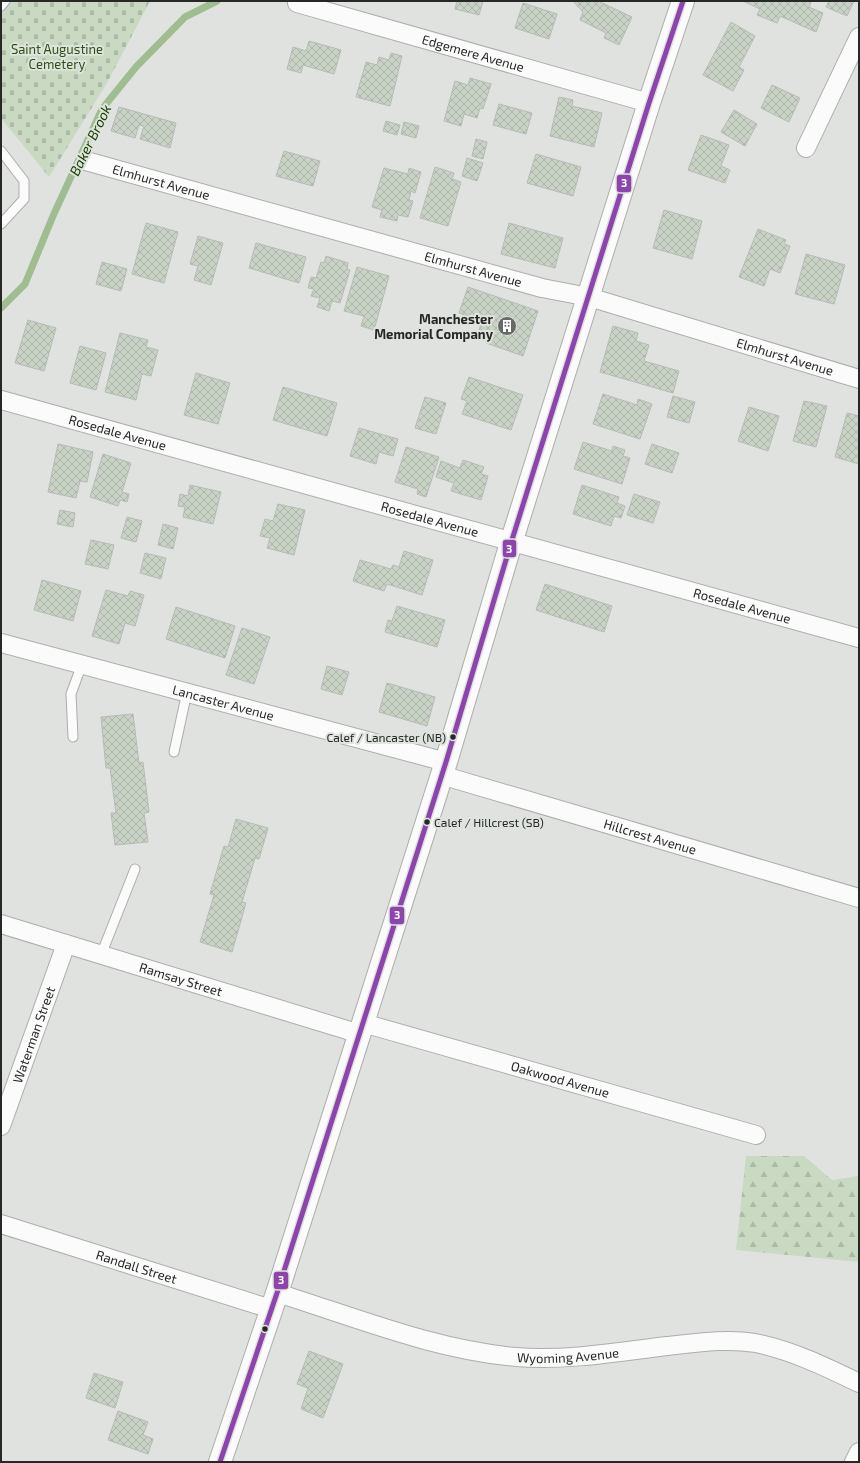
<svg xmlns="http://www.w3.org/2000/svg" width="860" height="1463" font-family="'Exo 2',sans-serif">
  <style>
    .forest { fill: url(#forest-firs) }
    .cemetery { fill: url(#cemetery-stones) }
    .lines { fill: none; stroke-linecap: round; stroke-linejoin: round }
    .stream { stroke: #9fbd91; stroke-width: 7 }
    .building { fill: url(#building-cross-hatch); stroke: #b8b9b7 }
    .lane-casing { stroke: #adaeac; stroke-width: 11 }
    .street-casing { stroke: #adaeac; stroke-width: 20 }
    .secondary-casing { stroke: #adaeac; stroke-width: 24 }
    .lane { stroke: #fafbfa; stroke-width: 9 }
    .street { stroke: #fafbfa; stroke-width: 18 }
    .secondary { stroke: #fafbfa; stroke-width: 22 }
    .bus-1-casing { stroke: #dfe3de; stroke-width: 8 }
    .bus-1 { stroke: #8e44ad; stroke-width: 5 }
    .bus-dot { fill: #262826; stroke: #dfe3de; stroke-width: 1.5 }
    .labels { text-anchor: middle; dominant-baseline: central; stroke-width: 4; stroke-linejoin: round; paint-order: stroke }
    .bus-label { font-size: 12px; fill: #262826; stroke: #dfe3de; text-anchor: end }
    .park-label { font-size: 13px; fill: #2b5212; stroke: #dfe3de }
    .street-label { font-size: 13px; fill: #262826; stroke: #dfe3de }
    .poi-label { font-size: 13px; font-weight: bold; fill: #262826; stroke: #dfe3de; text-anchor: end }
    .water-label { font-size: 14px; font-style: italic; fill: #1a4100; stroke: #dfe3de }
    .line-badge { stroke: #dfe3de; stroke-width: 1.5 }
    .badge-label { font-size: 11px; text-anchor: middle; font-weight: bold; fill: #fff }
  </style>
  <defs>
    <pattern id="forest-firs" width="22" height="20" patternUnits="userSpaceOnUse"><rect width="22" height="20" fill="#c9d9c2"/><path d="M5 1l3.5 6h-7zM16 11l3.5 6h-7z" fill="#acbaa7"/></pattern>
    <pattern id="cemetery-stones" width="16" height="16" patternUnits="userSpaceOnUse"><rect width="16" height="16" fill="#c9d9c2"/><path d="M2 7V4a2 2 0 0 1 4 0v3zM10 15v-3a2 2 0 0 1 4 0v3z" fill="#acbaa7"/></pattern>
    <pattern id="building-cross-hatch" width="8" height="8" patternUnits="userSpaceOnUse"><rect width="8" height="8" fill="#c9d3c5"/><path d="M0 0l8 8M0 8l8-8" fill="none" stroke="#acb5a9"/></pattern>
  </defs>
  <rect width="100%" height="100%" fill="#e0e2df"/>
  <path class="forest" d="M746,1156H804L832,1180L859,1176V1262L736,1250Z"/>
  <path class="cemetery" d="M1,1H150L107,83L49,177L1,118Z"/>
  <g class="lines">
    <path class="stream" d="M1,308L25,284L53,216L102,109L136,67L185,17L217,1"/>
  </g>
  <g class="building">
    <path d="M457,1H483L479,15L455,9Z"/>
    <path d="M573,1H598L632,17L619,45L604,38L606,33L580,20L583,12Z"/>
    <path d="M743,1H807L811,3L809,7L823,13L816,32L780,16L777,23L757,15L760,9Z"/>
    <path d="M829,1H854L847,16L826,7Z"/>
    <path d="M523,3L557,14L549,39L515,28Z"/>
    <path d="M731,22L755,36L739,67L744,70L733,91L703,75Z"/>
    <path d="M309,41L341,50L334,74L303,65L301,73L287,69L293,47L306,51Z"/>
    <path d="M391,53L402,56L390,106L356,97L366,62L377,65L379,57L389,60Z"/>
    <path d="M470,78L491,84L483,109L480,108L477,118L464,114L461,126L444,121L455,81L468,85Z"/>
    <path d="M772,85L800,98L789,122L761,108Z"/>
    <path d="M559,97L573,100L572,106L602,113L594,147L550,136Z"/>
    <path d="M499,104L532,113L526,134L493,125Z"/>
    <path d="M119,107L176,123L170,148L140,139L144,126L139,125L135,138L111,131Z"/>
    <path d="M734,110L757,124L745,146L721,132Z"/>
    <path d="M386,121L400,125L397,135L383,131Z"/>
    <path d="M404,122L419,126L416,138L401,134Z"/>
    <path d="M701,135L729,145L721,166L730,170L725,183L688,170Z"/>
    <path d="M476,139L487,142L483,159L472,156Z"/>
    <path d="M284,151L320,161L313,186L276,176Z"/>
    <path d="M536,154L581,167L573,196L527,183Z"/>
    <path d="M467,158L483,163L477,181L462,176Z"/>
    <path d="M435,167L454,173L452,179L461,182L448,226L420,218Z"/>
    <path d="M384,168L408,174L409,168L421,172L415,193L411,191L409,200L413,201L408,217L398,215L397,221L380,217L382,210L372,207Z"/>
    <path d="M664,210L702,221L692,259L653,248Z"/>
    <path d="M146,223L178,232L164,283L132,274Z"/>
    <path d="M509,223L563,238L555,268L501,254Z"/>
    <path d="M758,229L786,240L784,244L790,246L780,273L770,269L764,286L739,277Z"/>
    <path d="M198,236L223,243L211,285L194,280L198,266L190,264Z"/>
    <path d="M256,243L306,257L299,283L249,268Z"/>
    <path d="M806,254L845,265L834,304L795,294Z"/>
    <path d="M326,256L348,263L347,269L350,270L340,303L332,301L329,311L317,307L320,298L311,296L314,289L308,288L311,277L316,278L321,262L324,263Z"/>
    <path d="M102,262L127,269L121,291L96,284Z"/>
    <path d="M357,267L389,276L374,330L361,326L364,316L344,311Z"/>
    <path d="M468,287L538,311L523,356L486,343L489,334L479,330L482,321L459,313Z"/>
    <path d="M28,320L56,328L44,371L15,363Z"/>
    <path d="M613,326L638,333L636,341L649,345L644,361L679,371L673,393L600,372Z"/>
    <path d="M120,333L148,340L146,347L158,350L151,376L142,374L136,400L105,392Z"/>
    <path d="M80,346L106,353L96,390L70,383Z"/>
    <path d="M196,373L230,383L218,424L184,415Z"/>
    <path d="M469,377L523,395L511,430L462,414L467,401L461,399Z"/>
    <path d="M283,387L337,403L327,436L273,420Z"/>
    <path d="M603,394L637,405L638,399L652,404L640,439L593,424Z"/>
    <path d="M673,396L695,402L689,423L667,417Z"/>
    <path d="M425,397L446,403L436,434L415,428Z"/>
    <path d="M804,401L827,406L816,447L793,441Z"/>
    <path d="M749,407L779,416L768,451L738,441Z"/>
    <path d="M847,413L859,416V464L835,457Z"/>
    <path d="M359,428L398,439L393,456L379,452L376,464L350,456Z"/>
    <path d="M583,442L612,451L613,446L625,450L623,456L630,458L622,484L574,469Z"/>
    <path d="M58,444L93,452L87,482L80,481L76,498L48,492Z"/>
    <path d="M652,444L679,453L672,473L645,464Z"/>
    <path d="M406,447L439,457L426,497L417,494L418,489L395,482Z"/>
    <path d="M103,454L131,463L122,492L129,494L127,502L120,500L118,506L90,497Z"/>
    <path d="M463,460L484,467L481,474L488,476L481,500L451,491L454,483L436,477L441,461L460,468Z"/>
    <path d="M190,485L221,492L213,524L183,517L185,507L178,506L180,494L188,496Z"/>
    <path d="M582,485L619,497L617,503L625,506L621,518L614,516L611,526L573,514Z"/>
    <path d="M634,494L660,502L653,523L627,515Z"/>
    <path d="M278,504L305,510L294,555L267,548L270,538L260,536L265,519L273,521Z"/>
    <path d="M60,510L75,513L73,527L57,524Z"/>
    <path d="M127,517L142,521L136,542L121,538Z"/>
    <path d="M163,524L178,528L173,549L158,545Z"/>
    <path d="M91,540L114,545L108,569L85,564Z"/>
    <path d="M404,551L433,560L422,595L387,584L384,591L353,581L360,560L391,569L393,565L399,567Z"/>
    <path d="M145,553L166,558L161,579L140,573Z"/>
    <path d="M42,580L81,591L73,621L34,610Z"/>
    <path d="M545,584L612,606L604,632L536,610Z"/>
    <path d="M106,590L128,596L130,591L144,595L135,626L125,623L119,644L92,636Z"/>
    <path d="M397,606L445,620L437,647L385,632L388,620L392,621Z"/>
    <path d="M176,607L235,626L225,658L166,639Z"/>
    <path d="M242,628L270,637L254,684L226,675Z"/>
    <path d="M327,666L349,672L342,695L321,689Z"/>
    <path d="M387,683L435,697L427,726L379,712Z"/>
    <path d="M133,714L139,763L143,762L149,812L144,813L148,842L115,845L111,813H116L110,768H106L101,717Z"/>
    <path d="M236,819L268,828L259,859L255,858L242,902L246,903L232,952L200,942L214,895L210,894L224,846L228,847Z"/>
    <path d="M309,1351L343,1364L323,1418L301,1409L308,1388L297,1384Z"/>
    <path d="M94,1373L123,1382L115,1408L86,1398Z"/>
    <path d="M118,1411L148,1422L143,1435L153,1439L148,1454L108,1440Z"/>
  </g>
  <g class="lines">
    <g class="lane-casing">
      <g id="lane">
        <path d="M1,6L5,1"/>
        <path d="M1,151L24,181V199L1,224"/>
        <path d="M73,737L71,694L82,664"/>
        <path d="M174,752L187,692"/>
        <path d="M101,955L135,869"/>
      </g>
    </g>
    <g class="street-casing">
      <g id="street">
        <path id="s1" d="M297,3L649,103"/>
        <path d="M806,148L859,37"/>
        <path id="s2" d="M86,161L542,288L589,297L859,379"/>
        <path id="s3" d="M1,400L859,638"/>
        <path id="s4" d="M1,643L446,762"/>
        <path id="s5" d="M441,775L859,898"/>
        <path id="s6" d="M1,924L360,1034"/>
        <path id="s7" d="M363,1023L756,1135"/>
        <path id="s8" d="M1,1126L66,944"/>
        <path id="s9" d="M1,1224L271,1309"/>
        <path id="s10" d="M277,1293C355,1317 434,1350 516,1357C566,1361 618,1352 667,1346C695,1343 726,1338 755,1343C791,1350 826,1367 859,1383"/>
        <path d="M854,1462L859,1452"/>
      </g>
    </g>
    <g class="secondary-casing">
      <path id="secondary" d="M220,1462L277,1293L363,1023L446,762L511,543L649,103L683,1"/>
    </g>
    <use href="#lane" class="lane"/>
    <use href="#street" class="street"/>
    <use href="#secondary" class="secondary"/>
    <g class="bus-1-casing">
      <path id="bus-1" d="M220,1462L277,1293L446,762L511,543L649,103L683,1"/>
    </g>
    <use href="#bus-1" class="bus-1"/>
  </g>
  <defs>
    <g id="building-disc" transform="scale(1)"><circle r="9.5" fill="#676967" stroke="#dfe3de"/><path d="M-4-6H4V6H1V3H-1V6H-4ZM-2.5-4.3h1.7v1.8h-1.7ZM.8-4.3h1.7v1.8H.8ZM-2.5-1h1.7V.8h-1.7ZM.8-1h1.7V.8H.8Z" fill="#fff"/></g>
  </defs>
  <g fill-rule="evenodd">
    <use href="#building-disc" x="507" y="326"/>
  </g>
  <g class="bus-dot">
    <circle cx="453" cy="737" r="3.5"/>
    <circle cx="427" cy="822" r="3.5"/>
    <circle cx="265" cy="1329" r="3.5"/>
  </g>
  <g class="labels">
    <g class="bus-label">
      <text x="446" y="737">Calef / Lancaster (NB)</text>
      <text x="434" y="822" text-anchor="start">Calef / Hillcrest (SB)</text>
    </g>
    <g class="park-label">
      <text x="57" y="49">Saint Augustine<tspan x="57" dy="15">Cemetery</tspan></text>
    </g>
    <g class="street-label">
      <text stroke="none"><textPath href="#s1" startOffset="183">Edgemere Avenue</textPath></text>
      <text stroke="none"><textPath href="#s2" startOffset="78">Elmhurst Avenue</textPath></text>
      <text stroke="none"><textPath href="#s2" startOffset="402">Elmhurst Avenue</textPath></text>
      <text stroke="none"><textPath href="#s2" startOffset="726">Elmhurst Avenue</textPath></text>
      <text stroke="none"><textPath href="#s3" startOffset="121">Rosedale Avenue</textPath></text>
      <text stroke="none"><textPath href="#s3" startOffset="445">Rosedale Avenue</textPath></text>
      <text stroke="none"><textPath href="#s3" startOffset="769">Rosedale Avenue</textPath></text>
      <text stroke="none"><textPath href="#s4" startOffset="230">Lancaster Avenue</textPath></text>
      <text stroke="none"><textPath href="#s5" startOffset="218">Hillcrest Avenue</textPath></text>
      <text stroke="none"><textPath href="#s6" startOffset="188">Ramsay Street</textPath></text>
      <text stroke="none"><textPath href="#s8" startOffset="97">Waterman Street</textPath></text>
      <text stroke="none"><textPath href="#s7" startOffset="205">Oakwood Avenue</textPath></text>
      <text stroke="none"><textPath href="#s9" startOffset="142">Randall Street</textPath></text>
      <text stroke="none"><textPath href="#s10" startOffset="300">Wyoming Avenue</textPath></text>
    </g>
    <g class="poi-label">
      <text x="493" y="319">Manchester<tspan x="493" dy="15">Memorial Company</tspan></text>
    </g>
    <g class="water-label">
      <text transform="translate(90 140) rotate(-64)">Baker Brook</text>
    </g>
  </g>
  <g class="line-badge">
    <rect x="616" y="174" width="16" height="19" rx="4" fill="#8e44ad"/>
    <rect x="502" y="539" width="15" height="19" rx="4" fill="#8e44ad"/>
    <rect x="389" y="906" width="16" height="19" rx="4" fill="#8e44ad"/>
    <rect x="273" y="1271" width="16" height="19" rx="4" fill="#8e44ad"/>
  </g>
  <g class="badge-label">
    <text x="624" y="187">3</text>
    <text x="509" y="553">3</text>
    <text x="397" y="919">3</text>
    <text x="281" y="1284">3</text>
  </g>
  <rect width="860" height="1463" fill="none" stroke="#262826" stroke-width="4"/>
</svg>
